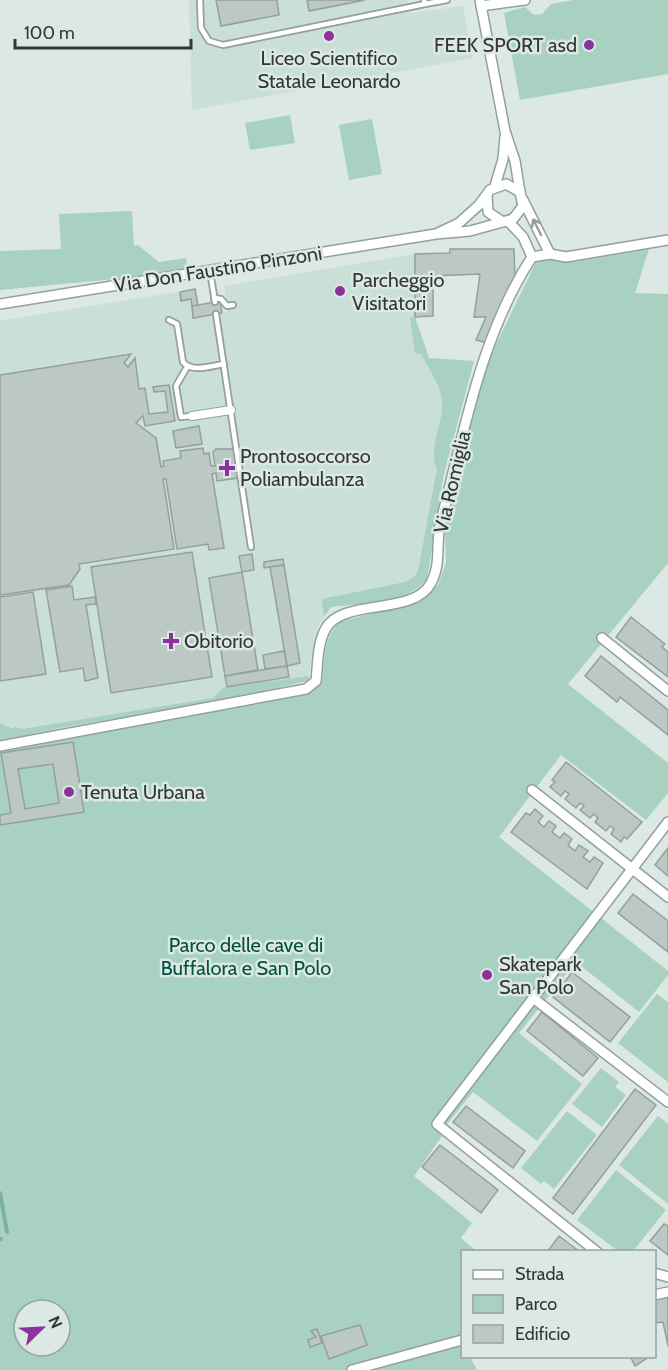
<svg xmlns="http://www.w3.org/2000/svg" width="668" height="1370" font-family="Cabin,sans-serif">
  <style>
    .built { fill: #cadfd7 }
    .green { fill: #a8d1c2; fill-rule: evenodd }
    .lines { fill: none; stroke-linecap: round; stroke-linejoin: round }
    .stream { stroke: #7bb19e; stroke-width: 4 }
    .building { fill: #bbc8c3; stroke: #94a09b; stroke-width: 1.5; fill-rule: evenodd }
    .service-casing { stroke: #94a09c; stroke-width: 8 }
    .pedestrian-casing { stroke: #94a09c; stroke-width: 10 }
    .minor-casing { stroke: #94a09c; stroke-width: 12 }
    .service { stroke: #fff; stroke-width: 4.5 }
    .pedestrian { stroke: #fff; stroke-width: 8 }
    .minor { stroke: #fff; stroke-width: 9 }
    .oneway { stroke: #989b9a }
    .poi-dot { fill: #8c329d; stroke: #dbe8e3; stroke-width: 2 }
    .labels { text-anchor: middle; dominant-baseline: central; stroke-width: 5; stroke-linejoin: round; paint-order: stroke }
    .poi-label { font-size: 20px; fill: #323735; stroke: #dbe8e3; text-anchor: start }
    .street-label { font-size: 20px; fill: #323735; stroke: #dbe8e3 }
    .park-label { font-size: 20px; fill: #02513f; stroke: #dbe8e3 }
  </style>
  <rect width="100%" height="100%" fill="#dbe8e3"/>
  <g class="built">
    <path d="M189,0H407L410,13L463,6L473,58L192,110Z"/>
    <path d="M415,254V317L429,358L474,361L443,478L427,579L420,587L400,597L330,607L318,627L308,680L303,682L0,741V321L195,289L198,305L220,301L223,313L228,311L224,286Z"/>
  </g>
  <g class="green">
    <path d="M573,0H668V74L520,100L504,13L525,7L534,15L542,14L551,4Z"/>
    <path d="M290,115L295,143L250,150L245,123Z"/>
    <path d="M372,119L382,174L349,180L339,125Z"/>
    <path d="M132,211L134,246L138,245L159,262L186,258L188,272L0,290V251L61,249L59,214Z"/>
    <path d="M649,249L635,293L668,294V563L568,684L668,763V793L646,820L561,755L499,837L668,971V975L639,1012L576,962L519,1033L582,1084L537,1141L473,1092L443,1129L440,1134L442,1136L414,1176L472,1223L461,1238L476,1251L462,1252V1356L470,1357L477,1370H0V749L188,717L310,692L322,681C325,659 322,638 340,622L421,600L438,585L446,563L445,530L484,369L536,262L551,259L573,262ZM24,1310H60V1346H24Z"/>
    <path d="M410,317H415L429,358L474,361L443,478L427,579C405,605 362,603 331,607L324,617L322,599L405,582L415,576L418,571L437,469C427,447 444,424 442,401C441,385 428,368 421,354L415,353Z"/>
    <path d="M309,676L308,680L303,682L227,700L59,728L0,741V723L13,729L15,727L22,729L213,698L223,688Z"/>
    <path d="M657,994L668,1002V1082L618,1043Z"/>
    <path d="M601,1068L619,1082L615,1087L626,1095L602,1127L572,1104Z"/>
    <path d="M567,1111L597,1135L554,1189L544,1181L541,1184L521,1168Z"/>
    <path d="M658,1116L668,1124V1204L619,1165Z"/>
    <path d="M616,1170L666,1210L633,1251H618L577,1220Z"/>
  </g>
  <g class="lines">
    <g class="stream">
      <path d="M0,1193L7,1232"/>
      <path d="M0,1239H1"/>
    </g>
  </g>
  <g class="building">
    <path d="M216,0H277L279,15L221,26Z"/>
    <path d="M307,0H365L309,11Z"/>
    <path d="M450,249H514L515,279L488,343L476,340L486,317H474L480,274L433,276V316L415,317V254L450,253Z"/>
    <path d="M195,289L198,305L192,306L191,299L181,301L180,292Z"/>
    <path d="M220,301L222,313L193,318L192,306Z"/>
    <path d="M131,354L124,363L128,367L135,358L139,389L145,388L149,414L168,412L165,391L154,392L153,387L169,385L175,421L145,426L143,416L136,423L156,438L161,467L164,466L163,461L181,458L180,451L203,448L204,454L209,453L211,466H215L213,452L216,449H234L238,478L217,481L216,473L212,474L224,548L209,550L208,544L177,549L166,479H163L174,549L79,564L80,569L69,585L0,595V375Z"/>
    <path d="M199,426L202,444L176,448L173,431Z"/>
    <path d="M192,552L212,677L111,693L91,567Z"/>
    <path d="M252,554L254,570L242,572L239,556Z"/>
    <path d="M283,559L284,565L264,568V562Z"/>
    <path d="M284,565L300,663L287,666L270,567Z"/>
    <path d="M242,572L258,670L225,676L209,578Z"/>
    <path d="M72,586L74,600L95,597L96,604L86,605L98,678L85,681L83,668L60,672L46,590Z"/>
    <path d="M33,592L46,674L0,681V597Z"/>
    <path d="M631,617L665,644L662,647L668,652V677L616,637Z"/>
    <path d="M284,651L287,666L265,669L263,655Z"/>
    <path d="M601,656L668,710V735L620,697L617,702L585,676Z"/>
    <path d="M287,666L289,677L227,687L225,676Z"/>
    <path d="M73,742L84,812L0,825V815L11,813L1,753ZM53,764L59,803L25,809L18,769Z"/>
    <path d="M566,762L642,822L627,839L624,837L621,842L611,834L614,829L610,826L606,831L595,822L598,818L594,814L590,818L580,810L584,806L580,803L576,808L565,799L569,794L565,791L561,796L550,787L555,782L552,780Z"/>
    <path d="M535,809L543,816L538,822L544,827L549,821L556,826L552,832L560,838L564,833L572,839L568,845L575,851L579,845L588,851L583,857L590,862L594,857L603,863L587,889L511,832L526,813L530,815Z"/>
    <path d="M668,848V876L655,865Z"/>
    <path d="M633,894L668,921V952L618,913Z"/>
    <path d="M572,972L630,1017L610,1042L553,997Z"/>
    <path d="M542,1012L598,1058L583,1076L527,1031Z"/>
    <path d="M635,1089L656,1105L573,1214L553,1198Z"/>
    <path d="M466,1106L525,1151L513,1168L453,1122Z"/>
    <path d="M440,1145L498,1190L481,1213L422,1167Z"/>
    <path d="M664,1224L668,1226V1255L650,1241Z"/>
    <path d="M559,1236L579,1251V1252H547Z"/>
    <path d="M668,1297V1346L663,1322L654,1323V1300Z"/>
    <path d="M360,1325L367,1345L329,1359L321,1336Z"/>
    <path d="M317,1329L322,1343L310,1347L308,1340L316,1337L311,1331Z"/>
    <path d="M630,1356H645L646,1359L635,1366Z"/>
  </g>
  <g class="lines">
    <g class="service-casing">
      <g id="service">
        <path d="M200,0L201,28L209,41L223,45L425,4"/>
        <path d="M424,0L425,4L447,0"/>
        <path d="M210,271L215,302"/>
        <path d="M214,298L221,299L227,306L233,305"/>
        <path d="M216,314L251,547"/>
        <path d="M169,320L177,324L183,362C192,373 211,366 224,364"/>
        <path d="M187,367L176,386L181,417L192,416"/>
      </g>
    </g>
    <g class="pedestrian-casing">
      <path id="pedestrian" d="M192,416L231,410"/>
    </g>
    <g class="minor-casing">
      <g id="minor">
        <path d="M480,0L505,131L515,161L520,192"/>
        <path d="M481,6L525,0"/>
        <path d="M495,186L503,159L505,137"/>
        <path d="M487,195L488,212L503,222"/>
        <path d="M523,200L550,254"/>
        <path d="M508,221L523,237L532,257"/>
        <path d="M0,304L436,234L470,231L513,219L523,206L520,192L506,184L490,190L479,205L459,223L436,234"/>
        <path d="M602,638L668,691"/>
        <path d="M0,746L306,689L316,681C318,663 317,644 326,628C343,598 414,616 431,583C442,563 435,542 441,521C464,432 481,335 532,257L550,254L566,257L668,240"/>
        <path d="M532,790L668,897"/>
        <path d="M533,998L668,1102"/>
        <path d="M597,1252L437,1124L668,822"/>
        <path d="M654,1273L668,1277"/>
        <path d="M654,1295L668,1292"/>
        <path d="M352,1370L462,1340"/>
      </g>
    </g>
    <use href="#service" class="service"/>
    <use href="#pedestrian" class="pedestrian"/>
    <use href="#minor" class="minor"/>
  </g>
  <defs><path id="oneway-shaft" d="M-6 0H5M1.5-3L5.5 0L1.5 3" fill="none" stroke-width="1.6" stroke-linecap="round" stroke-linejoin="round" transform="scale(1.5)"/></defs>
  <use class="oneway" href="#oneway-shaft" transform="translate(537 227) rotate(-117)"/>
  <g class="poi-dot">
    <circle cx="329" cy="36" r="6"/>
    <circle cx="589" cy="45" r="6"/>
    <circle cx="340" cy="291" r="6"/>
    <path d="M224 459h6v6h6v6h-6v6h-6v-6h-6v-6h6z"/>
    <path d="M168 632h6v6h6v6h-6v6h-6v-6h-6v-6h6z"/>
    <circle cx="69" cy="792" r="6"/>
    <circle cx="487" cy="975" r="6"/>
  </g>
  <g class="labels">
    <g class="poi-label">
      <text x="577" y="45" text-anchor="end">FEEK SPORT asd</text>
      <text x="329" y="58" text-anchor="middle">Liceo Scientifico<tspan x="329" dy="23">Statale Leonardo</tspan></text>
      <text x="352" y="280">Parcheggio<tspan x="352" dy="23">Visitatori</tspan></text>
      <text x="240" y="456">Prontosoccorso<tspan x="240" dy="23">Poliambulanza</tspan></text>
      <text x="184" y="641">Obitorio</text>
      <text x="81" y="792">Tenuta Urbana</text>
      <text x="499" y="964">Skatepark<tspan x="499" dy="23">San Polo</tspan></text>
    </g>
    <g class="street-label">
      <text transform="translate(218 269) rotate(-9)">Via Don Faustino Pinzoni</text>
      <text transform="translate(452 482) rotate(-77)">Via Romiglia</text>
    </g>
    <g class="park-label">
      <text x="246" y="945">Parco delle cave di<tspan x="246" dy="23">Buffalora e San Polo</tspan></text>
    </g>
  </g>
  <rect x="461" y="1250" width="195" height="108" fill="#dbe8e3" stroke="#97a19d" stroke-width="1.5"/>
  <rect x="473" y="1270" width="30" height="9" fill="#ffffff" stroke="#97a19d" stroke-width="1.5"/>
  <text x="515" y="1280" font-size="18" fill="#323735">Strada</text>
  <rect x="473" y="1295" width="30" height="18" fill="#a8d1c2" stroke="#97a19d" stroke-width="1.5"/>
  <text x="515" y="1310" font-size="18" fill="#323735">Parco</text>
  <rect x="473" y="1325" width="30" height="18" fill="#bbc8c3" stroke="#97a19d" stroke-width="1.5"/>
  <text x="515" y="1340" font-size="18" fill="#323735">Edificio</text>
  <g transform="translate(42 1328) rotate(66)"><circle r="28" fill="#dbe8e3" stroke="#97a19d" stroke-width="1.5"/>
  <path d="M0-4.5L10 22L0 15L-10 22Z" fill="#8c329d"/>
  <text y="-9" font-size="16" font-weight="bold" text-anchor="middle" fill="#323735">N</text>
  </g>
  <path d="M15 39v9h176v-9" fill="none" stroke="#323735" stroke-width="3"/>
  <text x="24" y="39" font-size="18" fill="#323735" stroke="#dbe8e3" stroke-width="4.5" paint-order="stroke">100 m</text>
</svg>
